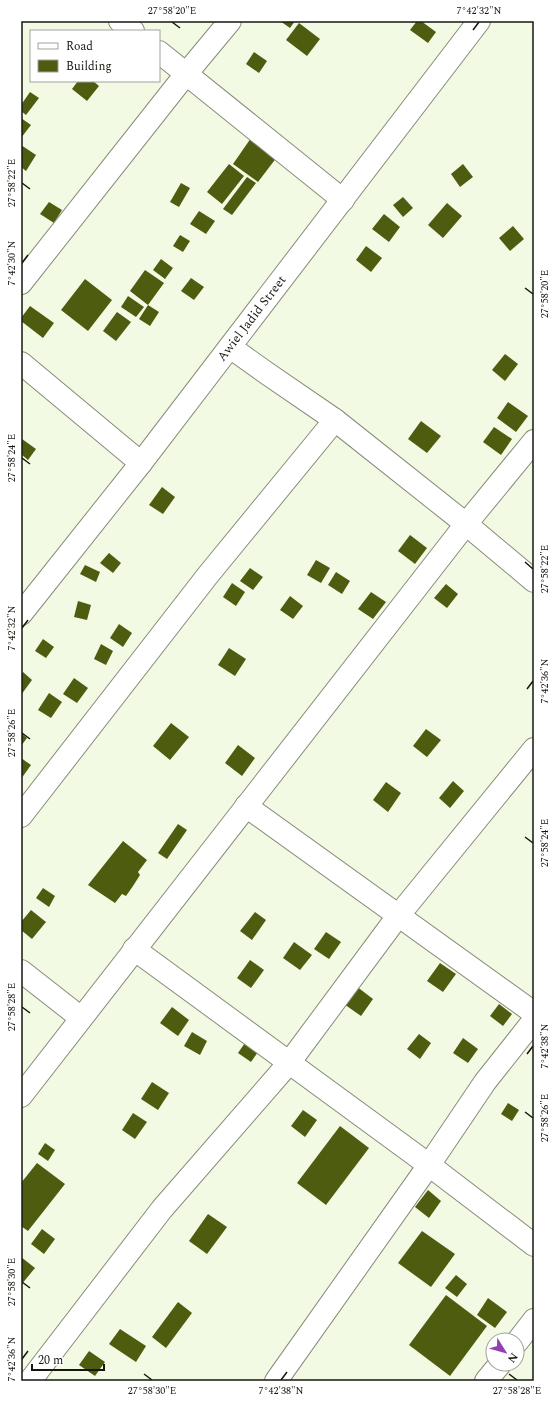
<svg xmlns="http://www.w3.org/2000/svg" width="555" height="1402" font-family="Spectral,serif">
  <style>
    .building { fill: #4e5c0f }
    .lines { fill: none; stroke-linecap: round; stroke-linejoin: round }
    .minor-casing { stroke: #878c79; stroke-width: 24 }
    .tertiary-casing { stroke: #878c79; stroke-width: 24 }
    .minor { stroke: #fff; stroke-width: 22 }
    .tertiary { stroke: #fff; stroke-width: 22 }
    .ticks { fill: none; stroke: #15170f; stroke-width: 1.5 }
    .labels { text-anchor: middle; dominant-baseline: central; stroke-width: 4; stroke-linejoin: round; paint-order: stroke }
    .street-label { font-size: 13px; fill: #15170f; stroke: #fff }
    .neatline { fill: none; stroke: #15170f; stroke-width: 1.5 }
    .ticks-label { font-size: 10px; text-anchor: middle; fill: #15170f }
  </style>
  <rect width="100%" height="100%" fill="#f3fae4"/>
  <g class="building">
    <path d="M280,21H295L290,28Z"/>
    <path d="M417,21H421L436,32L428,43L410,30Z"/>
    <path d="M299,23L320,39L307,56L286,40Z"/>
    <path d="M254,52L267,61L259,73L246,64Z"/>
    <path d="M78,81H93L99,86L87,101L72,89Z"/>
    <path d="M30,92L39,98L26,115L21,111V105Z"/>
    <path d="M21,118L31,125L21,138Z"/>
    <path d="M251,138L277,157L258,182L233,164Z"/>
    <path d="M21,145L36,155L26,171L21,167Z"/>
    <path d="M229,164L244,176L222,204L207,192Z"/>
    <path d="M463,164L473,177L460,187L451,174Z"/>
    <path d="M247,177L256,183L232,215L223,209Z"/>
    <path d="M181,183L190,188L179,207L170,202Z"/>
    <path d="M403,197L413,208L403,217L393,205Z"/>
    <path d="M49,202L62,210L54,223L40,214Z"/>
    <path d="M447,203L462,216L443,238L428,225Z"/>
    <path d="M199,211L215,221L206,234L190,224Z"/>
    <path d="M384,214L400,227L389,242L372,229Z"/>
    <path d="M513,226L524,239L510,251L499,238Z"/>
    <path d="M180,235L190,241L183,252L173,246Z"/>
    <path d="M366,246L382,258L371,272L356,260Z"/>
    <path d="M161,259L173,268L165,279L153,270Z"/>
    <path d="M145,270L164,283L148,305L130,291Z"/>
    <path d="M191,278L204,287L194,300L181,291Z"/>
    <path d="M85,279L112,300L88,331L61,310Z"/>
    <path d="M128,296L144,307L136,317L121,307Z"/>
    <path d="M148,305L159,312L150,326L139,319Z"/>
    <path d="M30,306L54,323L43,338L21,321V318Z"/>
    <path d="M117,312L131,322L116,341L103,331Z"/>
    <path d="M505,354L518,364L505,381L492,370Z"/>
    <path d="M508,402L528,416L516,432L497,418Z"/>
    <path d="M421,421L441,436L427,453L408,439Z"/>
    <path d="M494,427L512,439L501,455L483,442Z"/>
    <path d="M22,439L36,449L28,460L21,454Z"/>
    <path d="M162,487L175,497L163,514L149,505Z"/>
    <path d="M410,535L427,548L415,564L398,551Z"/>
    <path d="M109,553L121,563L113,573L100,563Z"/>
    <path d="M316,560L330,568L321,583L307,575Z"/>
    <path d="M85,565L100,572L96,582L80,574Z"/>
    <path d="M250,568L263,577L253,590L240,581Z"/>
    <path d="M336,572L350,581L342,594L328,585Z"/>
    <path d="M232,583L245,592L236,606L223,597Z"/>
    <path d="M446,584L458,594L447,608L434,598Z"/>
    <path d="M371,592L386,602L373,619L358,609Z"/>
    <path d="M290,596L303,606L293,619L280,610Z"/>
    <path d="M78,601L91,605L87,620L74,617Z"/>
    <path d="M119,624L132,633L123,647L110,638Z"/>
    <path d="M43,639L54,647L46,658L35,651Z"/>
    <path d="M101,644L113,651L106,665L94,659Z"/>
    <path d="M229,648L246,659L235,676L218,665Z"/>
    <path d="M23,672L32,680L21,695V675Z"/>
    <path d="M74,678L88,688L77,703L63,694Z"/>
    <path d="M49,693L62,702L51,718L38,710Z"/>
    <path d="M171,723L189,737L170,760L153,746Z"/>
    <path d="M426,729L441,740L427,757L413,746Z"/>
    <path d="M21,733L27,738L21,746Z"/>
    <path d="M238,745L255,758L242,776L225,763Z"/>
    <path d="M21,758L31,765L21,779Z"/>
    <path d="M453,781L464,791L450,808L439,798Z"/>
    <path d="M386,782L401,793L388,812L373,800Z"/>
    <path d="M178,824L187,830L167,859L158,853Z"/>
    <path d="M123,841L147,860L138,872L140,875L133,886L126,896L122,894L115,903L88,885Z"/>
    <path d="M43,888L55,896L49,907L36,898Z"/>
    <path d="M31,910L46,922L32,939L21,930V922Z"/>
    <path d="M255,912L266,920L252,940L240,931Z"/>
    <path d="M326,932L341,942L329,959L314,949Z"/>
    <path d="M294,942L312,955L300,970L283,958Z"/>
    <path d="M250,960L264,970L251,988L237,978Z"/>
    <path d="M440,963L456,974L443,992L427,981Z"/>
    <path d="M356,986L373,999L361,1016L344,1004Z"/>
    <path d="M499,1004L512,1014L503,1026L490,1016Z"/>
    <path d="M172,1007L189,1020L178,1036L160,1023Z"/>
    <path d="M192,1032L207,1041L200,1055L184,1046Z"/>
    <path d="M419,1034L431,1043L420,1059L407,1049Z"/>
    <path d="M463,1038L478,1049L468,1063L453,1053Z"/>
    <path d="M247,1040L260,1049L251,1062L238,1053Z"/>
    <path d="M152,1082L169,1093L158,1110L141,1099Z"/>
    <path d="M508,1103L519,1110L512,1121L501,1114Z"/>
    <path d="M303,1110L317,1120L305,1137L291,1126Z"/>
    <path d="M133,1113L147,1122L135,1139L122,1130Z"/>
    <path d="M340,1126L369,1148L326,1205L297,1183Z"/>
    <path d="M45,1143L55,1150L48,1161L38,1154Z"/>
    <path d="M37,1163L65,1184L28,1231L21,1226V1183Z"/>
    <path d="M428,1190L441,1201L429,1218L415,1207Z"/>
    <path d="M208,1214L227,1227L207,1254L189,1241Z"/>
    <path d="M42,1229L55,1239L44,1254L31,1244Z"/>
    <path d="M422,1231L455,1254L431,1287L398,1263Z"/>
    <path d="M21,1257L35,1268L21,1285Z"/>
    <path d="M456,1275L467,1284L457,1297L445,1288Z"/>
    <path d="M446,1295L487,1326L450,1376L409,1345Z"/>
    <path d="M488,1298L507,1312L495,1328L477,1315Z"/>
    <path d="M178,1302L192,1313L166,1348L152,1337Z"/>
    <path d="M120,1329L146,1346L136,1362L109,1344Z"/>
    <path d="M89,1351L105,1362L95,1376L79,1365Z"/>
  </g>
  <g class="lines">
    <g class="minor-casing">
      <g id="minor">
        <path d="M120,21L133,31"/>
        <path d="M159,52L343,200"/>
        <path d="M21,283L186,74L230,21"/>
        <path d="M230,347L265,372L335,420L466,524L534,581"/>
        <path d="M21,363L141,463"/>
        <path d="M246,806L534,1013"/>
        <path d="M21,816L208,575L335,420"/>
        <path d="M134,949L429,1165L534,1245"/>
        <path d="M21,971L81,1018"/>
        <path d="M21,1096L466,524L534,441"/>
        <path d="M517,1342L534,1320"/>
        <path d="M30,1381L162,1209L289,1063L398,916L534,749"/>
        <path d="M276,1381L429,1165L485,1082L534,1020"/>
        <path d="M486,1381L500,1364"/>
      </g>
    </g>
    <g class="tertiary-casing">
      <g id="tertiary">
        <path id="s1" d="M21,614L141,463L479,21"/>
      </g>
    </g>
    <use href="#minor" class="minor"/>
    <use href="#tertiary" class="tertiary"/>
  </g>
  <path class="ticks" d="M172,22L180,28M473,30L479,22M22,183L30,189M22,263L28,255M525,288L533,294M22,458L30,464M525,562L533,569M22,628L28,620M527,689L533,681M22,733L30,739M525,837L533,843M22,1007L30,1013M527,1054L533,1046M525,1112L533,1118M22,1282L30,1288M22,1359L28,1351M144,1374L152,1380M509,1374L517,1380M281,1380L287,1372"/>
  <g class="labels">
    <g class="street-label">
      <text stroke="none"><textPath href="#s1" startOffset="375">Awiel Jadid Street</textPath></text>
    </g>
  </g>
  <rect width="555" height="1402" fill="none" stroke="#ffffff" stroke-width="44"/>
  <rect x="30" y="30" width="130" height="52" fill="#ffffff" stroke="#a1a29f"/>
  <rect x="38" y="43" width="20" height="6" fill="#ffffff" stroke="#a1a29f"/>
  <text x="66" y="50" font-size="12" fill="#15170f">Road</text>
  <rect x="38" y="60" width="20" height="12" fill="#4e5c0f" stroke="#a1a29f"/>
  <text x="66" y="70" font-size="12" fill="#15170f">Building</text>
  <g transform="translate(505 1352) rotate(127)"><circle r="19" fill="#ffffff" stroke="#a1a29f"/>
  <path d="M0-3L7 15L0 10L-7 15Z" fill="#9141b1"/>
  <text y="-6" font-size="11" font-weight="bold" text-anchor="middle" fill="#15170f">N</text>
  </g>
  <path d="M32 1364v6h72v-6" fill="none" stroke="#15170f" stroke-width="2"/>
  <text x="38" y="1364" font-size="12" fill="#15170f" stroke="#ffffff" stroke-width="3" paint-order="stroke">20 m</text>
  <rect x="22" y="22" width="511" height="1358" class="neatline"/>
  <g class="ticks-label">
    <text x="172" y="14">27°58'20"E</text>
    <text x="479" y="14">7°42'32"N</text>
    <text transform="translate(11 183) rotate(-90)" y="4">27°58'22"E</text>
    <text transform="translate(11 263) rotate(-90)" y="4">7°42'30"N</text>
    <text transform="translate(544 294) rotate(-90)" y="4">27°58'20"E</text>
    <text transform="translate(11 458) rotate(-90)" y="4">27°58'24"E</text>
    <text transform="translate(544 569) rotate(-90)" y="4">27°58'22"E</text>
    <text transform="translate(11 628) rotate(-90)" y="4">7°42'32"N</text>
    <text transform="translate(544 681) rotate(-90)" y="4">7°42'36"N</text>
    <text transform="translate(11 733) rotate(-90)" y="4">27°58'26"E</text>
    <text transform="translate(544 843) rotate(-90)" y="4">27°58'24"E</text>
    <text transform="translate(11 1007) rotate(-90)" y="4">27°58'28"E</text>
    <text transform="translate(544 1046) rotate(-90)" y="4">7°42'38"N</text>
    <text transform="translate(544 1118) rotate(-90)" y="4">27°58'26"E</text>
    <text transform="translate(11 1282) rotate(-90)" y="4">27°58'30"E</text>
    <text transform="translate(11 1359) rotate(-90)" y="4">7°42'36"N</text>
    <text x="152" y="1394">27°58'30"E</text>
    <text x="281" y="1394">7°42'38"N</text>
    <text x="517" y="1394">27°58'28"E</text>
  </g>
</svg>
